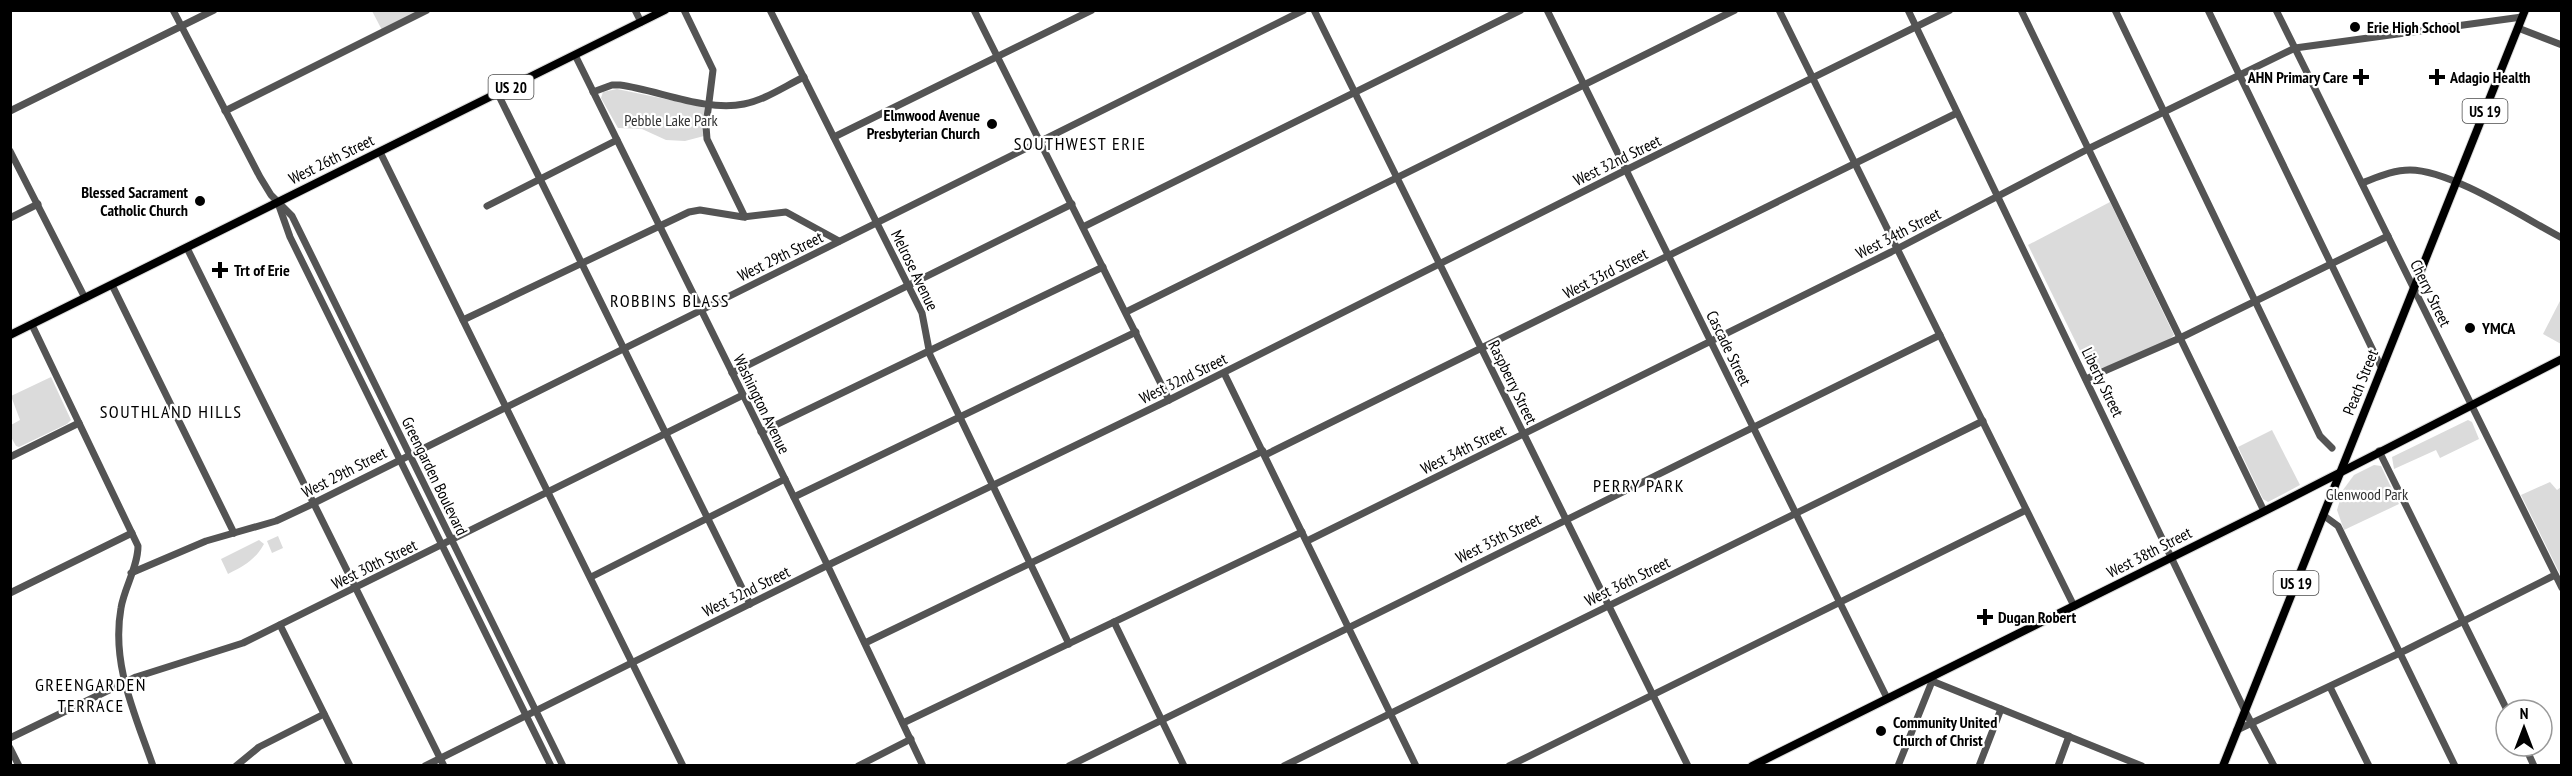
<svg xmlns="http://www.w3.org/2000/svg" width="2572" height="776" font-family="'PT Sans Narrow',sans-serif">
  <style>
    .green { fill: #dbdbdb }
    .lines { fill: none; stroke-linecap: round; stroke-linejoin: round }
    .major-casing { stroke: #dbdbdb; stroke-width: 10 }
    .minor { stroke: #545454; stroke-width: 7 }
    .major { stroke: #000; stroke-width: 8 }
    .poi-dot { fill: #000; stroke: #fff; stroke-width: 2 }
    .labels { text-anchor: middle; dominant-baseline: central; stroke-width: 4.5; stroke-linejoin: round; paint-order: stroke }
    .shield { fill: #fff; stroke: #4c4c4c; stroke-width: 1.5 }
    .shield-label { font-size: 15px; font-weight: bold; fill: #000 }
    .poi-label { font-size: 16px; font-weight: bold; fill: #000; stroke: #fff; text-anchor: start }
    .park-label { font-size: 16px; fill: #323232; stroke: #fff }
    .street-label { font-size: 16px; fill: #000; stroke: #fff }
    .neighbourhood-label { font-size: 18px; letter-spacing: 1.5px; fill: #000; stroke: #fff }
  </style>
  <rect width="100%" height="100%" fill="#fff"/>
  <g class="green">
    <path d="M372,11H420L382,30Z"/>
    <path d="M617,89L704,107V136L685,141L666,140L642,129L618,128L601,98L603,92Z"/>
    <path d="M2110,202L2174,335C2164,347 2107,368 2090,371L2028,245Z"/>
    <path d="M2561,299V344L2543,334Z"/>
    <path d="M51,377L71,420L67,424L19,447L16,446L11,437V425L20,420L11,396Z"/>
    <path d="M2468,420L2472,422L2479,439L2440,458L2436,450L2394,469L2392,457Z"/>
    <path d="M2272,430L2300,485L2268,502L2263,499L2238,447Z"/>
    <path d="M2374,465L2381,466L2399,504L2344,530L2337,510L2343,490L2354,475Z"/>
    <path d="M2550,482L2557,490L2561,487V576L2521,495Z"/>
    <path d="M278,536L283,548L272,553L267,541Z"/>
    <path d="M259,540L264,544C256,559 244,566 228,574L221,559Z"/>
  </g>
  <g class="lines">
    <g class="major-casing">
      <g id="major">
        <path d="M10,335L665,10"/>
        <path d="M1752,766L2259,514L2562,359"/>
        <path d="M2223,766L2525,10"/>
      </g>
    </g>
    <g class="minor">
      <path d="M173,10L260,177L271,195L292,216L563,766"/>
      <path d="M635,10L641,22"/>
      <path d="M684,10L713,70L706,126L707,139L745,217"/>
      <path d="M770,10L922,313L930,355L1069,644"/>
      <path d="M974,10L1169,400"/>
      <path d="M1314,10L1688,766"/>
      <path d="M1547,10L1887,698"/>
      <path d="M1779,10L2074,606"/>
      <path d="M1908,10L2245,711L2274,766"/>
      <path d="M2021,10L2264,511"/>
      <path d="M2115,10L2320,436L2332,448"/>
      <path d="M2208,10L2382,369"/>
      <path d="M2276,10L2562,588"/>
      <path d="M2518,28L2562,45"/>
      <path d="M575,55L824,558L923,766"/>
      <path d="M593,92L612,85H620C658,90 706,112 744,104C765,100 785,86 804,77"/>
      <path d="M498,94L750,604"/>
      <path d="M10,111L214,10"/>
      <path d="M225,111L427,10"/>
      <path d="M834,137L1092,10"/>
      <path d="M10,151L85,298"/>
      <path d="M380,152L683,766"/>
      <path d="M2362,183C2378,177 2393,170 2410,170C2451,170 2524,218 2562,238"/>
      <path d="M278,203L290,237L551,766"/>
      <path d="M487,206L617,140"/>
      <path d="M10,218L38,204"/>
      <path d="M1083,227L1521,10"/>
      <path d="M187,248L444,766"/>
      <path d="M112,285L234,533"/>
      <path d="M1126,312L1735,10"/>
      <path d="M463,320L689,212L700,210L743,217L786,212L839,241"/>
      <path d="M32,325L138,546C138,567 124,588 121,608C111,664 135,714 153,766"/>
      <path d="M732,373L1072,204"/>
      <path d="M1224,373L1416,766"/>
      <path d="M2086,379L2180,338L2388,236"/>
      <path d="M761,432L1103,267"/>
      <path d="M2379,451L2507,710"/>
      <path d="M1265,455L1957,113"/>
      <path d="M10,457L79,423"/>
      <path d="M794,497L1136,332"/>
      <path d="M2323,515L2338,526L2455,766"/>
      <path d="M1307,541L1891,252L2088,149L2295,48L2522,17"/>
      <path d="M131,573L206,541L276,521L308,506L1304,10"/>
      <path d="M591,577L785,479"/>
      <path d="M10,593L132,533"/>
      <path d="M1114,622L1184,766"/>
      <path d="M280,625L350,766"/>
      <path d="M865,643L1263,451"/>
      <path d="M1932,681L2142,766"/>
      <path d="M2330,687L2369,766"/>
      <path d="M903,723L1302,532"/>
      <path d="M2237,730L2406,650L2555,575"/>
      <path d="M10,738L136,677L243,643L743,395"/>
      <path d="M2525,746L2534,766"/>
      <path d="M10,748L19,766"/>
      <path d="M236,766L259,747L324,714"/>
      <path d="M425,766L822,568L1169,400L1626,170L1950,10"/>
      <path d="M858,766L911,739"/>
      <path d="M1069,766L1940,335"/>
      <path d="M1284,766L1983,421"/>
      <path d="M1509,766L2026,510"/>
      <path d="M1898,766L1933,679"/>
      <path d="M1979,766L2001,709"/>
      <path d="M2058,766L2069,736"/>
    </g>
    <use href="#major" class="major"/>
  </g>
  <g class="poi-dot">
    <circle cx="2355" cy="27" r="6"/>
    <path d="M2358 68h6v6h6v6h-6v6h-6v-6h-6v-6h6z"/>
    <path d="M2434 68h6v6h6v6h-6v6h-6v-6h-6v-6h6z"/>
    <circle cx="992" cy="124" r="6"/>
    <circle cx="200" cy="201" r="6"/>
    <path d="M217 261h6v6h6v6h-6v6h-6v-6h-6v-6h6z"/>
    <circle cx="2470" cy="328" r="6"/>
    <path d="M1982 608h6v6h6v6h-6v6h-6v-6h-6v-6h6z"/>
    <circle cx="1881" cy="731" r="6"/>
  </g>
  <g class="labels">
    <g class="shield">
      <rect x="488.5" y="75" width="45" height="24" rx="4.5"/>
      <rect x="2462.5" y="99" width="45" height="24" rx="4.5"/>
      <rect x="2273.5" y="571" width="45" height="24" rx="4.5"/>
    </g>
    <g class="shield-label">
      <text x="511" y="87">US 20</text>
      <text x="2485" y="111">US 19</text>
      <text x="2296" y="583">US 19</text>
    </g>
    <g class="poi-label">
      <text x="2367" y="27">Erie High School</text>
      <text x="2348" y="77" text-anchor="end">AHN Primary Care</text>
      <text x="2450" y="77">Adagio Health</text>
      <text x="980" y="115" text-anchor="end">Elmwood Avenue<tspan x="980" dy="18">Presbyterian Church</tspan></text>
      <text x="188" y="192" text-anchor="end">Blessed Sacrament<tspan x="188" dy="18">Catholic Church</tspan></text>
      <text x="234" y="270">Trt of Erie</text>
      <text x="2482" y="328">YMCA</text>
      <text x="1998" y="617">Dugan Robert</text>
      <text x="1893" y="722">Community United<tspan x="1893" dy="18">Church of Christ</tspan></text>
    </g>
    <g class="park-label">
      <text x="671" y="120">Pebble Lake Park</text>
      <text x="2367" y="494">Glenwood Park</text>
    </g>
    <g class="street-label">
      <text transform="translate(331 159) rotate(-26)">West 26th Street</text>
      <text transform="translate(1617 160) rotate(-26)">West 32nd Street</text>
      <text transform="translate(1898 233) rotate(-27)">West 34th Street</text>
      <text transform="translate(780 256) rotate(-26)">West 29th Street</text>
      <text transform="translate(915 270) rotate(64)">Melrose Avenue</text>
      <text transform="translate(1605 273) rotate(-27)">West 33rd Street</text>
      <text transform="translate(2431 293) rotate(64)">Cherry Street</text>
      <text transform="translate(1729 348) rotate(64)">Cascade Street</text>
      <text transform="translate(1183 378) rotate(-26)">West 32nd Street</text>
      <text transform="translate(1513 382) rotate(64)">Raspberry Street</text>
      <text transform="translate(2103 382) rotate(64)">Liberty Street</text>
      <text transform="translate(2360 382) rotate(-68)">Peach Street</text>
      <text transform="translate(762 404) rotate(64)">Washington Avenue</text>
      <text transform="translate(1463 449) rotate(-26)">West 34th Street</text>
      <text transform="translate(344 472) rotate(-27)">West 29th Street</text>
      <text transform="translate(435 476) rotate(64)">Greengarden Boulevard</text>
      <text transform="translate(1498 538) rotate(-26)">West 35th Street</text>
      <text transform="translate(2149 552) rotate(-27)">West 38th Street</text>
      <text transform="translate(374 564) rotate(-26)">West 30th Street</text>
      <text transform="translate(1627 581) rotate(-26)">West 36th Street</text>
      <text transform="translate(746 591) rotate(-26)">West 32nd Street</text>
    </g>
    <g class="neighbourhood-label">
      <text x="1080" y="143">SOUTHWEST ERIE</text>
      <text x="670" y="300">ROBBINS BLASS</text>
      <text x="171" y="411">SOUTHLAND HILLS</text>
      <text x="1639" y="485">PERRY PARK</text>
      <text x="91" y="684">GREENGARDEN<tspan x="91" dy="21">TERRACE</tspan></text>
    </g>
  </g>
  <rect width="2572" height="776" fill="none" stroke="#000000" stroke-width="24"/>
  <g transform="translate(2524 728)"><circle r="28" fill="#ffffff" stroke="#999999" stroke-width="1.5"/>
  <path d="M0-4.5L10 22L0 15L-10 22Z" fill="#000000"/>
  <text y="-9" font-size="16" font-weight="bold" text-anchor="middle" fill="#000000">N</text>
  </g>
</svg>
